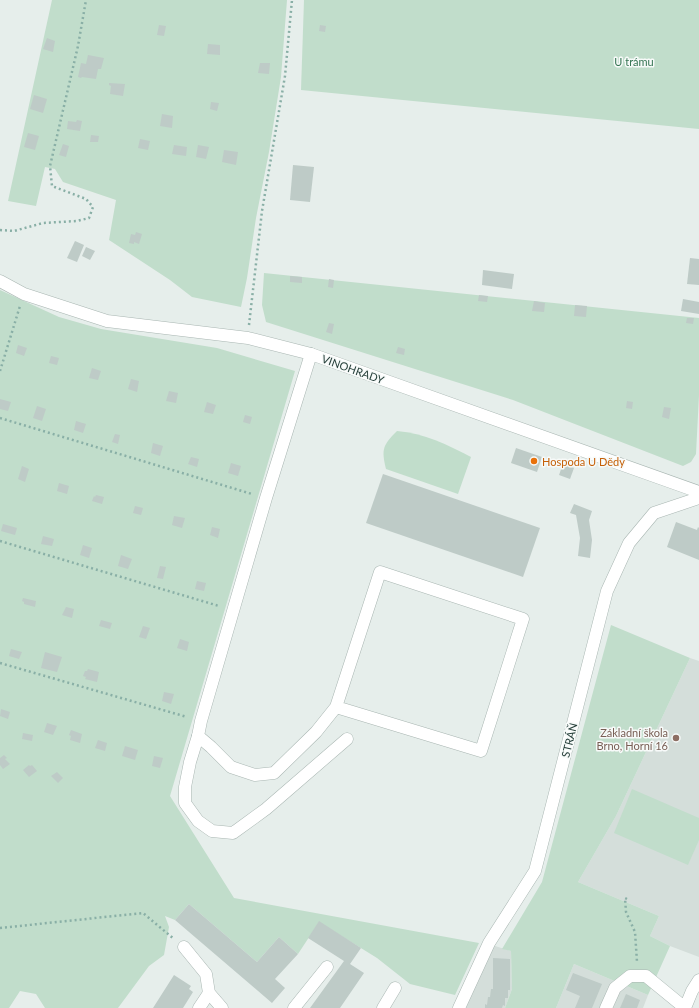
<svg xmlns="http://www.w3.org/2000/svg" width="699" height="1008" font-family="Lato,sans-serif">
  <style>
    .built { fill: #d4deda }
    .green { fill: #c1ddcb }
    .building { fill: #becbc7 }
    .lines { fill: none; stroke-linecap: round; stroke-linejoin: round }
    .minor-casing { stroke: #a9b6b2; stroke-width: 13 }
    .path { stroke: #89afa6; stroke-width: 2.5; stroke-dasharray: 2 3; stroke-linecap: butt }
    .minor { stroke: #fff; stroke-width: 12 }
    .food-dot { fill: #e8710a; stroke: #f7faf9; stroke-width: 1.5 }
    .education-dot { fill: #8d6e63; stroke: #f7faf9; stroke-width: 1.5 }
    .labels { text-anchor: middle; dominant-baseline: central; stroke-width: 3; stroke-linejoin: round; paint-order: stroke }
    .park-label { font-size: 11px; fill: #337351; stroke: #f7faf9 }
    .street-label { font-size: 11px; fill: #263f3a; stroke: #f7faf9 }
    .food-label { font-size: 11px; fill: #c56008; stroke: #f7faf9; text-anchor: start }
    .education-label { font-size: 11px; fill: #785e54; stroke: #f7faf9; text-anchor: end }
  </style>
  <rect width="100%" height="100%" fill="#e6eeeb"/>
  <g class="built">
    <path d="M690,658L699,661V957L670,946L650,936L659,916L578,882L616,816Z"/>
    <path d="M492,945L511,951L512,989L505,1008H464Z"/>
    <path d="M574,964L648,995L643,1008H556Z"/>
  </g>
  <g class="green">
    <path d="M52,0H287L281,77L269,152L256,218L247,278L241,307L192,297L170,280L109,240L116,200L63,182L55,169L45,167L36,206L8,201Z"/>
    <path d="M304,0H699V129L301,90Z"/>
    <path d="M264,273L699,318V395L696,454L691,462L683,466L513,400L266,322L262,305Z"/>
    <path d="M0,290L59,317L101,329L217,348L295,371L170,796L234,898L479,943L455,995L410,984L377,958L319,922L298,954L279,937L257,962L189,904L175,920L165,916L169,927L164,955L149,966L118,1008H45L36,994L20,991L9,1008H0Z"/>
    <path d="M397,431C424,433 448,445 471,457L458,494L386,469C381,449 383,445 397,431Z"/>
    <path d="M611,625L690,658L616,816L578,882L659,916L650,936L670,946L648,995L574,964L556,1008H505L512,989L511,951L502,949L542,882Z"/>
    <path d="M632,789L699,818V840L688,865L614,833Z"/>
  </g>
  <g class="building">
    <path d="M159,25L166,26L164,36L157,35Z"/>
    <path d="M320,25L326,26L325,32L319,31Z"/>
    <path d="M47,38L55,41L53,52L43,49Z"/>
    <path d="M208,44L220,45V55L207,54Z"/>
    <path d="M88,55L104,58L101,69H98L96,79L82,77L81,78L78,77L81,63L86,64Z"/>
    <path d="M260,63H270L269,74L258,73Z"/>
    <path d="M109,83L125,84L123,96L110,94L111,86L109,85Z"/>
    <path d="M34,95L47,99L43,113L30,109Z"/>
    <path d="M211,102L219,103L217,111L210,109Z"/>
    <path d="M162,114L173,116L172,128L160,126Z"/>
    <path d="M77,120L82,121L80,131L67,129L68,121L76,122Z"/>
    <path d="M28,133L39,136L35,150L24,147Z"/>
    <path d="M91,135L99,136L98,142H90Z"/>
    <path d="M140,139L150,141L148,150L138,148Z"/>
    <path d="M63,144L69,146L66,157L59,155Z"/>
    <path d="M174,145L187,147L186,156L172,154Z"/>
    <path d="M198,145L209,147L206,159L196,157Z"/>
    <path d="M224,150L238,152L236,165L222,162Z"/>
    <path d="M293,165L314,167L310,202L290,200Z"/>
    <path d="M136,232L142,234L139,244L134,242V244L129,243L131,234L135,235Z"/>
    <path d="M75,241L84,245L77,262L67,258Z"/>
    <path d="M86,247L95,251L90,260L82,256Z"/>
    <path d="M690,258L699,259V285L687,284Z"/>
    <path d="M483,270L514,274L512,289L482,285Z"/>
    <path d="M290,276L302,277V283L290,282Z"/>
    <path d="M329,279L334,280L333,288L328,287Z"/>
    <path d="M479,295L488,296L487,302L478,301Z"/>
    <path d="M683,299L699,302V314L681,311Z"/>
    <path d="M534,301L545,303L544,312L532,311Z"/>
    <path d="M575,305L587,306L586,317L574,316Z"/>
    <path d="M687,318H694L693,324L686,323Z"/>
    <path d="M329,323L334,324L332,334L326,332Z"/>
    <path d="M18,345L27,348L24,356L16,353Z"/>
    <path d="M398,347L405,349L404,355L396,353Z"/>
    <path d="M51,356L59,358L57,365L49,363Z"/>
    <path d="M92,368L101,371L98,380L89,378Z"/>
    <path d="M131,379L139,381L137,392L128,389Z"/>
    <path d="M169,391L178,393L176,403L166,401Z"/>
    <path d="M0,399L11,402L8,411L0,409Z"/>
    <path d="M627,401L633,402L632,409L626,408Z"/>
    <path d="M207,402L216,405L213,414L204,412Z"/>
    <path d="M37,406L46,409L42,421L33,418Z"/>
    <path d="M664,407L671,408L669,419L662,417Z"/>
    <path d="M245,415L252,417L250,424L243,422Z"/>
    <path d="M76,421L86,424L83,433L74,430Z"/>
    <path d="M115,434L120,435L118,444L112,442Z"/>
    <path d="M153,443L163,446L160,456L151,453Z"/>
    <path d="M516,448L542,457L537,472L511,463Z"/>
    <path d="M191,457L199,459L197,467L188,464Z"/>
    <path d="M231,463L241,466L238,476L228,473Z"/>
    <path d="M563,464L574,468L570,479L559,475Z"/>
    <path d="M22,466L29,469L25,482L18,479Z"/>
    <path d="M383,474L540,528L523,577L366,523Z"/>
    <path d="M59,483L69,486L67,494L57,491Z"/>
    <path d="M96,495L104,497L102,504L92,501L94,496L95,497Z"/>
    <path d="M574,504L592,511L589,520L592,540L590,558L578,556L580,538L576,515L570,513Z"/>
    <path d="M135,506L143,508L141,515L133,513Z"/>
    <path d="M174,516L185,518L182,528L172,525Z"/>
    <path d="M676,522L697,530L698,527L699,528V560L667,547Z"/>
    <path d="M3,524L17,528L15,535L1,531Z"/>
    <path d="M212,527L220,529L218,538L210,535Z"/>
    <path d="M43,536L54,539L52,546L41,544Z"/>
    <path d="M83,545L92,548L89,558L80,555Z"/>
    <path d="M121,555L132,559L128,569L118,566Z"/>
    <path d="M160,566L166,567L163,579L157,578Z"/>
    <path d="M197,581L206,583L204,591L195,589Z"/>
    <path d="M23,598L36,601L35,607L24,604V602L22,601Z"/>
    <path d="M66,607L74,609L72,618L62,615Z"/>
    <path d="M101,620L112,623L110,629L99,626Z"/>
    <path d="M143,626L150,628L146,639L139,637Z"/>
    <path d="M180,639L189,642L187,651L177,648Z"/>
    <path d="M11,649L22,652L19,659L9,656Z"/>
    <path d="M45,652L62,657L57,672L41,668Z"/>
    <path d="M88,669L99,672L97,682L85,679L86,677L83,676L85,671H87Z"/>
    <path d="M164,692L174,694L171,704L162,701Z"/>
    <path d="M1,709L10,712L8,719L0,716Z"/>
    <path d="M47,723L57,726L53,735L44,732Z"/>
    <path d="M71,730L82,734L80,743L70,740L71,736L69,735Z"/>
    <path d="M23,733L33,735L32,741L22,739Z"/>
    <path d="M98,740L107,743L105,751L95,748Z"/>
    <path d="M125,746L138,750L135,760L122,756Z"/>
    <path d="M4,755L7,758L5,759L10,764L3,769L0,765V758Z"/>
    <path d="M154,756L163,758L160,768L152,766Z"/>
    <path d="M29,765L30,766L32,765L37,771L29,777L23,770Z"/>
    <path d="M57,772L63,778L58,783L51,776Z"/>
    <path d="M189,904L257,962L279,937L298,954L275,979L285,988L272,1003L175,920Z"/>
    <path d="M319,921L361,948L350,964L364,973L340,1008H310L344,961L308,938Z"/>
    <path d="M493,958L510,959V990H508V998H505V1006L503,1005L502,1008H485V1004L487,1005L488,997H490L491,989H493Z"/>
    <path d="M573,973L602,984L592,1008H575L580,996L566,990Z"/>
    <path d="M174,975L191,986L189,989L193,992L183,1008H153Z"/>
    <path d="M626,994L640,1000L637,1008H620Z"/>
  </g>
  <g class="lines">
    <g class="minor-casing">
      <g id="minor">
        <path d="M0,281L24,294L107,321L248,338L311,354L699,492"/>
        <path d="M311,354L266,498L201,721L198,736L211,747L231,767L255,775L274,773L316,732L336,707L380,572L523,619L481,751L336,707"/>
        <path d="M198,736L190,762L185,787V803L198,821L212,831L233,833L266,809L347,739"/>
        <path d="M184,947L206,974L209,993L222,1008"/>
        <path d="M199,1008L209,993"/>
        <path d="M294,1008L327,967"/>
        <path d="M383,1008L395,988"/>
        <path d="M459,1008L489,943L535,871L607,591L629,543L654,513L699,498"/>
        <path d="M606,1008L615,988L630,976H646L685,1008L692,991L699,980"/>
      </g>
    </g>
    <g class="path">
      <path d="M0,230L14,231L43,223L77,221L89,218L93,207L86,199L52,186L50,166L78,46L86,0"/>
      <path d="M249,325L262,211L285,76L292,0"/>
      <path d="M0,371L20,306"/>
      <path d="M0,418L252,494"/>
      <path d="M0,541L219,606"/>
      <path d="M0,663L187,717"/>
      <path d="M627,899L625,898L626,912L635,932L637,962"/>
      <path d="M0,928L143,913L174,939"/>
    </g>
    <use href="#minor" class="minor"/>
  </g>
  <circle class="food-dot" cx="534" cy="461" r="4"/>
  <circle class="education-dot" cx="676" cy="738" r="4"/>
  <g class="labels">
    <g class="park-label">
      <text x="634" y="61">U trámu</text>
    </g>
    <g class="street-label">
      <text transform="translate(353 369) rotate(20)">VINOHRADY</text>
      <text transform="translate(569 740) rotate(-76)">STRÁŇ</text>
    </g>
    <g class="food-label">
      <text x="542" y="461">Hospoda U Dědy</text>
    </g>
    <g class="education-label">
      <text x="668" y="732">Základní škola<tspan x="668" dy="13">Brno, Horní 16</tspan></text>
    </g>
  </g>
</svg>
